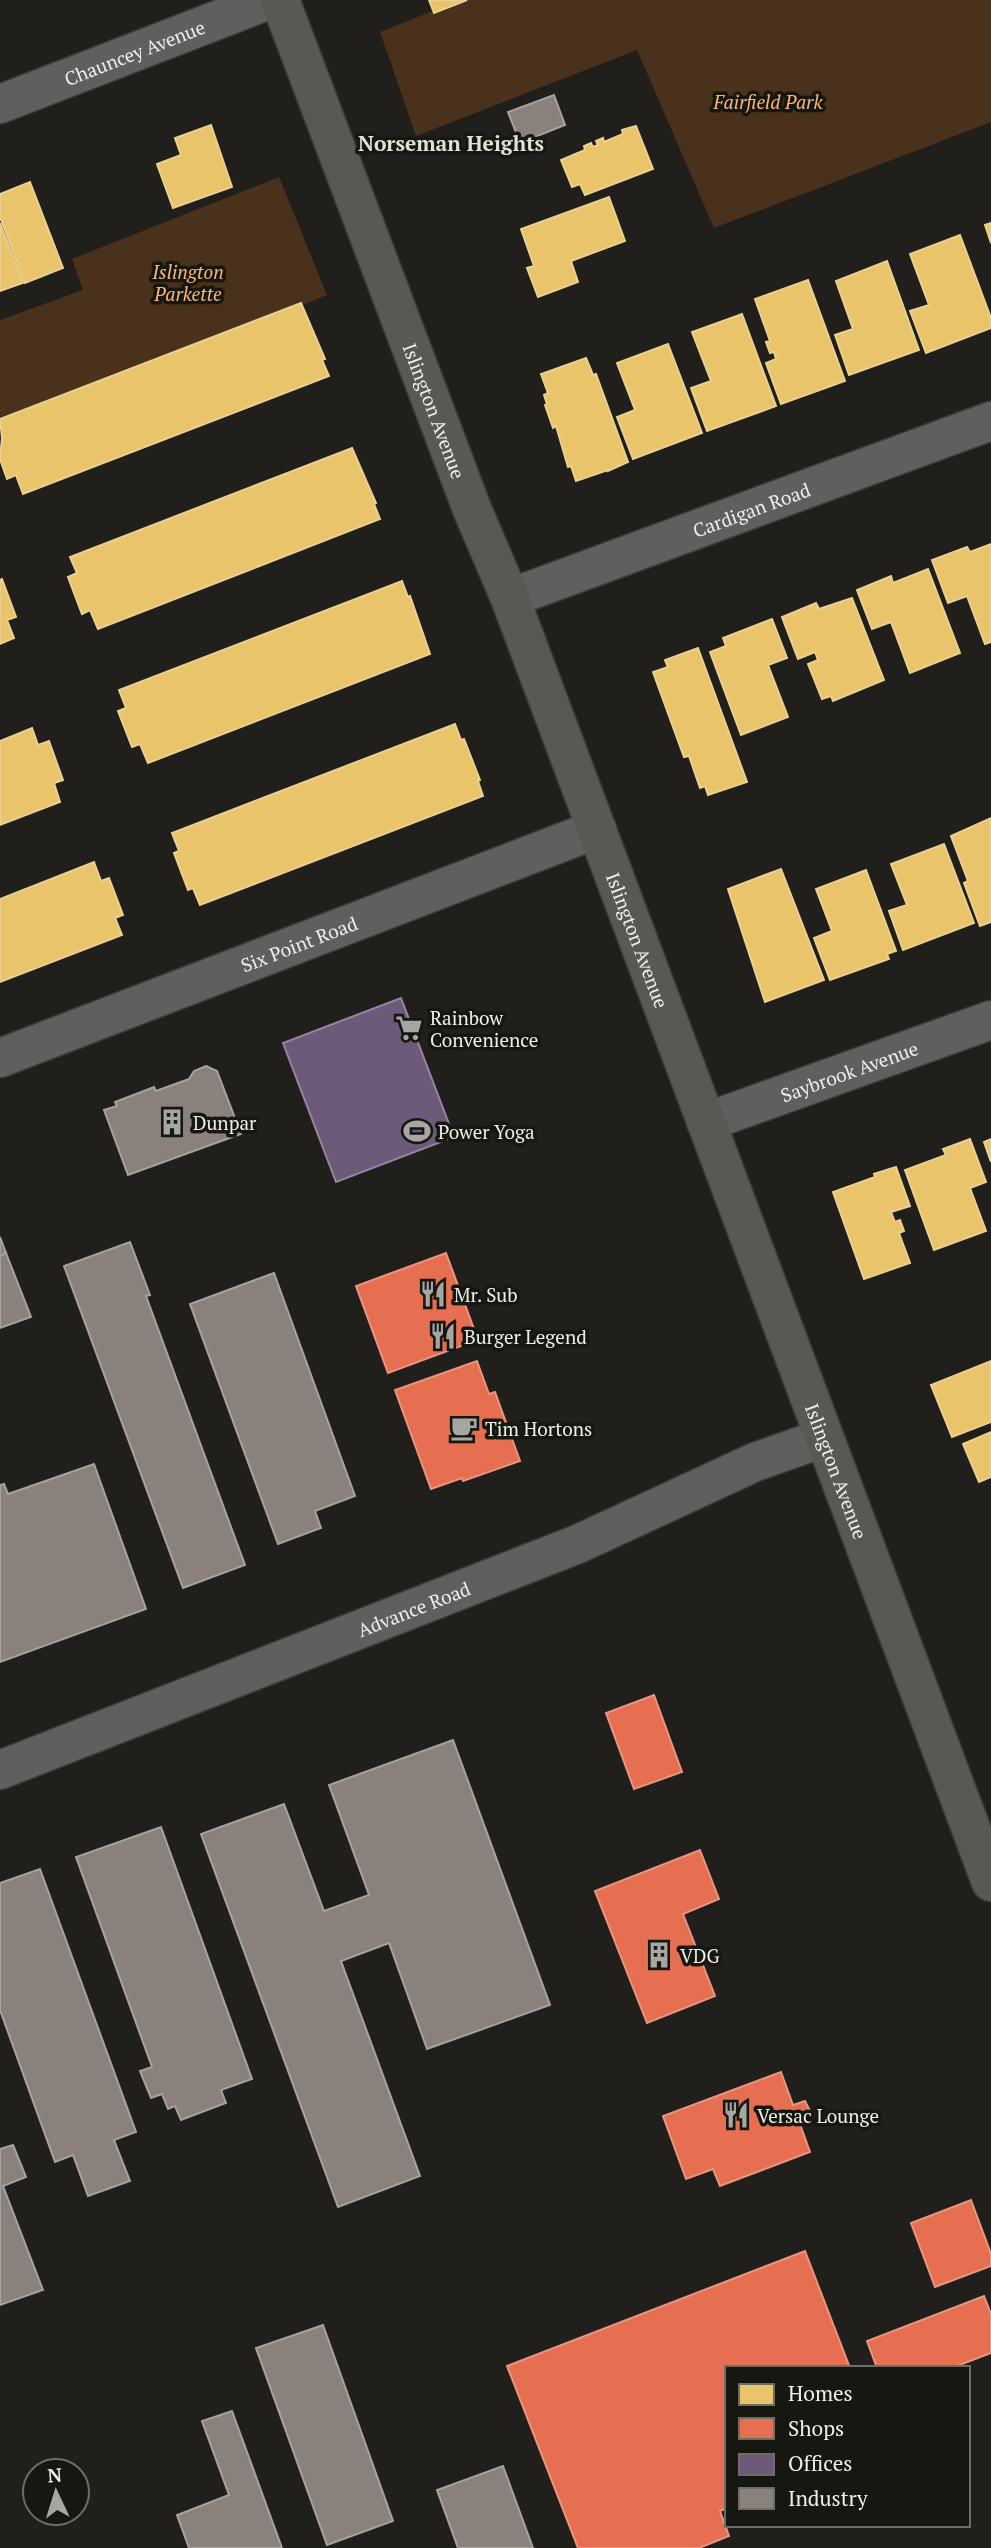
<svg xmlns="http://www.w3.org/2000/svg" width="991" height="2548" font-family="'PT Serif',serif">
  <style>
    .green { fill: #4a311b }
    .homes { fill: #e9c46a; stroke: #ead190; stroke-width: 2 }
    .shops { fill: #e76f51; stroke: #e9957f; stroke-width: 2 }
    .offices { fill: #6d597a; stroke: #94869c; stroke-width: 2 }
    .industry { fill: #8a817c; stroke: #a8a29d; stroke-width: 2 }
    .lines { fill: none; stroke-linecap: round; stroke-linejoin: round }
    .minor-casing { stroke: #3a3a37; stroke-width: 41 }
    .secondary-casing { stroke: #3a3a37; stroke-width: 41 }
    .minor { stroke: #605f5d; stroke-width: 38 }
    .secondary { stroke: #595954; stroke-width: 38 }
    .labels { text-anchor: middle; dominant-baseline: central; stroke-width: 7; stroke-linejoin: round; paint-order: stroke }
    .street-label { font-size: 19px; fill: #eeeeea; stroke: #171712 }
    .park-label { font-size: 19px; font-style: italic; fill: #fcb579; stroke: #171712 }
    .poi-label { font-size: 19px; fill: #eeeeea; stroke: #171712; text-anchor: start }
    .neighbourhood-label { font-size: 21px; font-weight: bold; fill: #e1e0d9; stroke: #171712 }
  </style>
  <rect width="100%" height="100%" fill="#201f1c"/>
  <g class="green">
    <path d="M460,0H991V122L714,228L637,50L416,136L380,32Z"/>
    <path d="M279,177L327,295L0,425V320L83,290L72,259Z"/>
  </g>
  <g class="homes">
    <path d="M429,0H467L434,13Z"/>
    <path d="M211,125L232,187L173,208L157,164L181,155L175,138Z"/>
    <path d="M636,126L653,169L585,195L580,184L572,187L561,160L585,150L584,146L591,143L593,147L598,145L596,141L603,138L604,142L623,134L622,130Z"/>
    <path d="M30,182L63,268L25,283L0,217V194Z"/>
    <path d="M609,197L625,241L571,261L578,282L538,297L527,268L534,266L521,229Z"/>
    <path d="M0,223L23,283L0,291Z"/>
    <path d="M991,223V243L985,225Z"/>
    <path d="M960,235L991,318V328L926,353L910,311L929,305L910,254Z"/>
    <path d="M887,261L919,350L849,375L835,335L853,329L836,281Z"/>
    <path d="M808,280L845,381L781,404L766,363L776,359L774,352L770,353L766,342L770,341L755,299Z"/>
    <path d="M301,303L325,359L322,360L329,376L23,494L16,475L7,479L0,459L2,438L0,419Z"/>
    <path d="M742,314L776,406L707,431L691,388L711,381L692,332Z"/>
    <path d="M668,344L702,433L633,459L617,417L635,410L617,363Z"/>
    <path d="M586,358L593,375L596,374L628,462L608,471V470L576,481L571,466L568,467L556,426L553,428L545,405L547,404L544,395L548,393L541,374Z"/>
    <path d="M352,448L376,503L374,504L380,519L98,629L90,610L82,614L68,577L77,573L70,557Z"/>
    <path d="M991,544V642L985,644L967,596L948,603L932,560L967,547L970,552Z"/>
    <path d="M928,569L960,653L910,673L891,622L872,629L857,590L891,576L893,583Z"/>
    <path d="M2,579L16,617L7,620L14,638L0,644V580Z"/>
    <path d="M402,581L408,597L410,596L430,654L148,763L140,744L132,747L118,711L126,708L119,690Z"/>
    <path d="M852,598L884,680L833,701L831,696L822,699L808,664L818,660L815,652L798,659L782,617L816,603L819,609Z"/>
    <path d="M772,619L787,658L768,665L788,717L741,735L710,652L726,646L723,638Z"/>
    <path d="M698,648L747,782L708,795L705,786L700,788L689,756L684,757L653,672L668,667L665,660Z"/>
    <path d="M455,724L461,740L464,739L480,780L478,781L483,796L200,905L193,888L188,890L174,853L179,851L172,833Z"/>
    <path d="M32,728L38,745L49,741L63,780L54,783L60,802L0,825V741Z"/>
    <path d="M991,818V922L980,926L964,883L968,881L951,836Z"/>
    <path d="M944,844L974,923L903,950L889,911L907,905L891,864Z"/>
    <path d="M94,862L101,881L109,878L123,915L115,918L122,935L0,982V899Z"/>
    <path d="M781,869L824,980L765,1002L728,889Z"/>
    <path d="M866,870L896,951L887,954L889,959L830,980L814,938L832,931L816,889Z"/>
    <path d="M970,1139L986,1182L970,1188L986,1231L934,1250L905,1170L946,1155L943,1149Z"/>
    <path d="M991,1139V1162L984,1142Z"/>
    <path d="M896,1167L910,1206L891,1212L895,1222L900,1220L904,1231L899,1233L910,1263L864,1279L833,1192L875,1177L874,1174Z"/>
    <path d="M991,1361V1422L952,1437L931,1385Z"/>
    <path d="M991,1432V1477L979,1482L963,1444Z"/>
  </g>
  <g class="shops">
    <path d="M446,1253L474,1329L468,1330L472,1342L388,1373L356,1286Z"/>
    <path d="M477,1361L489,1394L495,1392L520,1461L463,1481L462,1478L431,1489L395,1390Z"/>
    <path d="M654,1695L682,1772L634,1789L606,1713Z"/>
    <path d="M700,1850L719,1899L683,1914L715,1996L647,2023L595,1891Z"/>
    <path d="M781,2072L793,2105L805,2101L810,2111L797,2116L810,2152L720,2186L713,2169L686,2179L663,2116Z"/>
    <path d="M971,2200L991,2254V2266L935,2287L911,2223Z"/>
    <path d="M805,2251L850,2368H727V2508L720,2511L729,2536L699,2548H578L507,2366Z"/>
    <path d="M984,2296L991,2314V2353L952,2368H877L867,2341Z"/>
  </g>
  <path class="offices" d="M401,998L454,1137L336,1182L283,1043Z"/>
  <g class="industry">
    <path d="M554,95L565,125L520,143L508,112Z"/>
    <path d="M206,1066L217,1071L241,1134L128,1175L104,1110L117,1106L115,1102L154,1087L156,1091L189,1079L194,1071Z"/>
    <path d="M0,1237L6,1253L0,1256Z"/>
    <path d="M130,1242L150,1295L146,1296L245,1565L183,1588L64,1266Z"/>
    <path d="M6,1253L31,1317L0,1328V1256Z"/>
    <path d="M274,1273L355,1496L315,1511L321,1528L278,1544L190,1304Z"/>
    <path d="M94,1464L146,1609L0,1662V1485L4,1484L8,1494Z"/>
    <path d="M453,1740L550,2005L427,2049L389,1943L341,1961L420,2176L338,2207L201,1834L284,1804L324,1911L369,1895L329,1785Z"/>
    <path d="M161,1827L252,2079L221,2090L226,2103L181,2120L175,2106L168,2109L162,2094L151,2098L140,2071L152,2067L76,1857Z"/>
    <path d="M40,1869L136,2132L114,2140L130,2181L88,2196L73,2155L55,2162L0,2010V1883Z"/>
    <path d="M13,2145L26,2177L3,2186L43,2290L0,2305V2149Z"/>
    <path d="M323,2325L393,2521L327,2545L256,2348Z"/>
    <path d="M232,2411L282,2548H189L177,2515L229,2495L202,2421Z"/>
    <path d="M503,2466L533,2548H458L437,2490Z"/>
  </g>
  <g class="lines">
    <g class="minor-casing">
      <g id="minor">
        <path id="s1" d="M0,104L269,0"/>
        <path id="s2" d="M510,598L991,421"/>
        <path id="s3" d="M0,1058L597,829"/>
        <path id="s4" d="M706,1122L991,1020"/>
        <path id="s5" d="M0,1770L578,1544L755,1462L823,1438"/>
      </g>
    </g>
    <g class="secondary-casing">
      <g id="secondary">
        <path id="s6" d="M280,0L472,509L510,598L991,1882"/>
      </g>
    </g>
    <use href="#minor" class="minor"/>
    <use href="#secondary" class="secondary"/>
  </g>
  <defs>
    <g id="supermarket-bare" transform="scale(2.1)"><path d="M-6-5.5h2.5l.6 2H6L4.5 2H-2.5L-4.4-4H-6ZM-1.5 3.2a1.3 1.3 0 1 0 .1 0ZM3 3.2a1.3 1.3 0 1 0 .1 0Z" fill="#a6a6a2" stroke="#171712" stroke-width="2.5" paint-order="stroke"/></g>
    <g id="building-bare" transform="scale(2.1)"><path d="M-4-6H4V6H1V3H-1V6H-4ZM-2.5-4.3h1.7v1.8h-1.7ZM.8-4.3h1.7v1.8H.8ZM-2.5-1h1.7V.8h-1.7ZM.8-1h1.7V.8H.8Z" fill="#a6a6a2" stroke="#171712" stroke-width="2.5" paint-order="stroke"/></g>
    <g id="stadium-bare" transform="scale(2.1)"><path d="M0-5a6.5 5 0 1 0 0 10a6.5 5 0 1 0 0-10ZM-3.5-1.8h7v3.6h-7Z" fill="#a6a6a2" stroke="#171712" stroke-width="2.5" paint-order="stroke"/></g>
    <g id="restaurant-bare" transform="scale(2.1)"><path d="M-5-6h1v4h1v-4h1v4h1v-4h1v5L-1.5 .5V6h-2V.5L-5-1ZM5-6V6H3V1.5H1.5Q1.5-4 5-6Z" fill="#a6a6a2" stroke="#171712" stroke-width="2.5" paint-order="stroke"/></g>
    <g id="cafe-bare" transform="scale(2.1)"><path d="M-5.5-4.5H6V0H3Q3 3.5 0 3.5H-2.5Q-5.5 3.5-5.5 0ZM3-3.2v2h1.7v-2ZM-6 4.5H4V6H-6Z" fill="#a6a6a2" stroke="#171712" stroke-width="2.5" paint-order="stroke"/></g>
  </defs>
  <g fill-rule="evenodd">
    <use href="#supermarket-bare" x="409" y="1028"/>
    <use href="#building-bare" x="172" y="1122"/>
    <use href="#stadium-bare" x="417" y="1131"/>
    <use href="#restaurant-bare" x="433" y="1294"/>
    <use href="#restaurant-bare" x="443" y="1336"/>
    <use href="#cafe-bare" x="464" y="1428"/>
    <use href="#building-bare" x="659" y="1955"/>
    <use href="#restaurant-bare" x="736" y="2115"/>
  </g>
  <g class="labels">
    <g class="street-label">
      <text stroke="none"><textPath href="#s1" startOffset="144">Chauncey Avenue</textPath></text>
      <text stroke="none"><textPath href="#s6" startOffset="439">Islington Avenue</textPath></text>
      <text stroke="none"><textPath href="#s2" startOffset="257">Cardigan Road</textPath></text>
      <text stroke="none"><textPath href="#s6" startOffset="1006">Islington Avenue</textPath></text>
      <text stroke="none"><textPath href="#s3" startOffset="320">Six Point Road</textPath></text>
      <text stroke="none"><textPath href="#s4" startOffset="152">Saybrook Avenue</textPath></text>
      <text stroke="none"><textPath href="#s6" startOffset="1573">Islington Avenue</textPath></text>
      <text stroke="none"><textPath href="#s5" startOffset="444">Advance Road</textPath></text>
    </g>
    <g class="park-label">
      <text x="768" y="101">Fairfield Park</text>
      <text x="188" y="271">Islington<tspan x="188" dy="22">Parkette</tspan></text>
    </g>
    <g class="poi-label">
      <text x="430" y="1017">Rainbow<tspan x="430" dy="22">Convenience</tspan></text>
      <text x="193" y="1122">Dunpar</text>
      <text x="438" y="1131">Power Yoga</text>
      <text x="454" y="1294">Mr. Sub</text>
      <text x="464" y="1336">Burger Legend</text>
      <text x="485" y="1428">Tim Hortons</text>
      <text x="680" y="1955">VDG</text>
      <text x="757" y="2115">Versac Lounge</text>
    </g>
    <g class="neighbourhood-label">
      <text x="451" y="143">Norseman Heights</text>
    </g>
  </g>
  <rect x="725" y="2366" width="245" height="161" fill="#171712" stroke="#6d6d68" stroke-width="2"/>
  <rect x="739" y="2384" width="35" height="21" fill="#e9c46a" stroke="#6d6d68" stroke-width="2"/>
  <text x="788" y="2401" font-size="21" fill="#eeeeea">Homes</text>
  <rect x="739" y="2418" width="35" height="21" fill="#e76f51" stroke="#6d6d68" stroke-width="2"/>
  <text x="788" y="2436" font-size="21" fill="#eeeeea">Shops</text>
  <rect x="739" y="2454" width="35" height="21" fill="#6d597a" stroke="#6d6d68" stroke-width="2"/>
  <text x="788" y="2471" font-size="21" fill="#eeeeea">Offices</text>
  <rect x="739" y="2488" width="35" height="21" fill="#8a817c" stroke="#6d6d68" stroke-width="2"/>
  <text x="788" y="2506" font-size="21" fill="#eeeeea">Industry</text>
  <g transform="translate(56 2492) rotate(356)"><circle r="33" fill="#171712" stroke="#6d6d68" stroke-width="2"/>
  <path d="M0-5L12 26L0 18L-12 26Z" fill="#a6a6a2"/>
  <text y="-10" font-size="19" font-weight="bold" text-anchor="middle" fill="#eeeeea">N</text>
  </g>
</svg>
